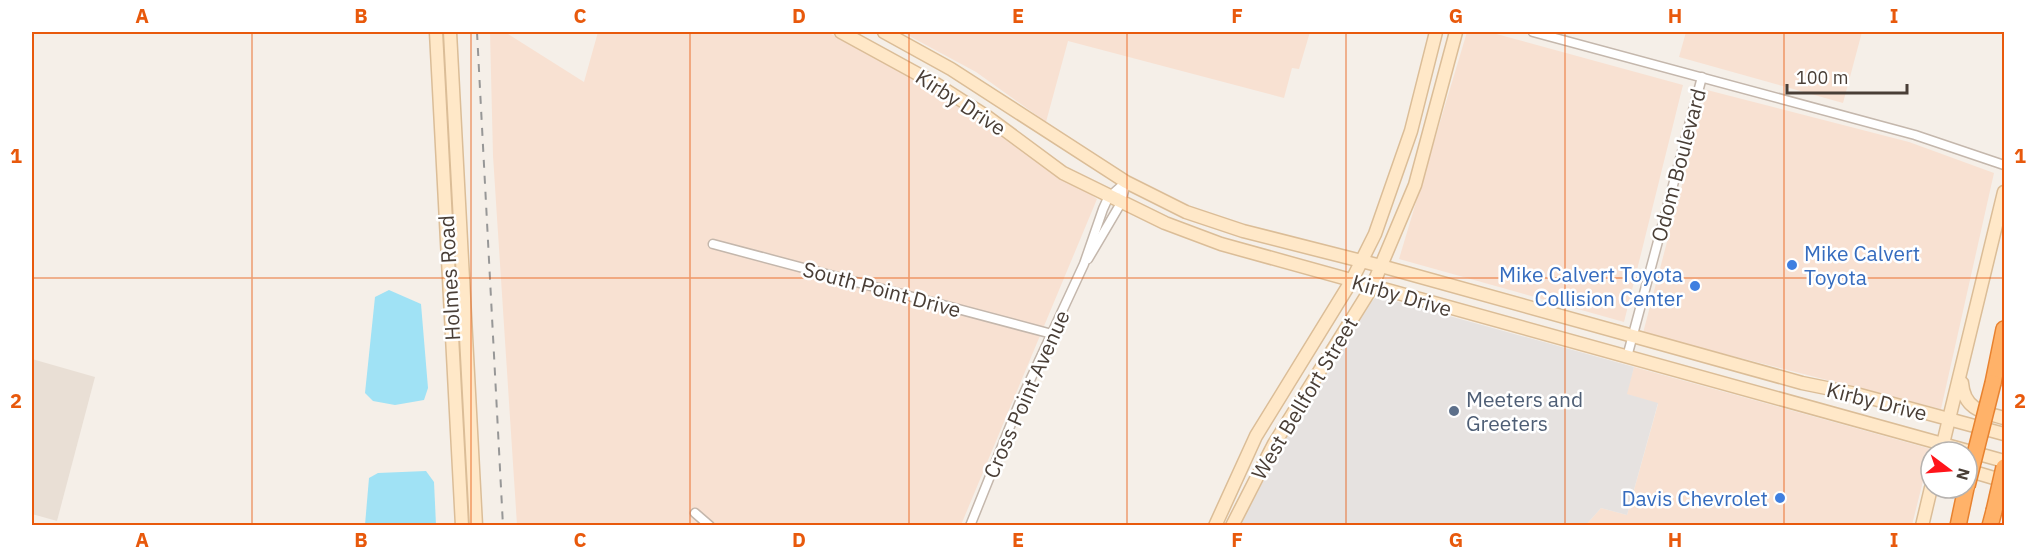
<svg xmlns="http://www.w3.org/2000/svg" width="2036" height="557" font-family="'IBM Plex Sans',sans-serif">
  <style>
    .residential { fill: #e9dfd5 }
    .commercial { fill: #f8e1d2 }
    .parking { fill: #e6e2e0 }
    .water { fill: #a0e2f5 }
    .lines { fill: none; stroke-linecap: round; stroke-linejoin: round }
    .minor-casing { stroke: #c4b7ac; stroke-width: 11 }
    .secondary-casing { stroke: #dbbd97; stroke-width: 15 }
    .motorway-casing { stroke: #e8822f; stroke-width: 18 }
    .minor { stroke: #fff; stroke-width: 8 }
    .secondary { stroke: #ffe8c8; stroke-width: 12 }
    .motorway { stroke: #ffb269; stroke-width: 15 }
    .rail { stroke: #979797; stroke-width: 2; stroke-dasharray: 8 8; stroke-linecap: butt }
    .motorway-bridge-casing { stroke: #e8822f; stroke-width: 18; stroke-linecap: butt }
    .motorway-bridge { stroke: #ffb269; stroke-width: 15 }
    .grid { fill: none; stroke: #e8590c; stroke-width: 1.5; stroke-opacity: 0.55 }
    .shop-dot { fill: #3f7fe0; stroke: #fff; stroke-width: 2 }
    .service-dot { fill: #5c6f8a; stroke: #fff; stroke-width: 2 }
    .labels { text-anchor: middle; dominant-baseline: central; stroke-width: 5; stroke-linejoin: round; paint-order: stroke }
    .street-label { font-size: 21px; fill: #493e36; stroke: #fff }
    .shop-label { font-size: 21px; fill: #366cbe; stroke: #fff; text-anchor: end }
    .service-label { font-size: 21px; fill: #4e5e75; stroke: #fff; text-anchor: start }
    .neatline { fill: none; stroke: #e8590c; stroke-width: 2 }
    .grid-label { font-size: 20px; text-anchor: middle; font-weight: bold; fill: #e8590c }
  </style>
  <rect width="100%" height="100%" fill="#f5efe8"/>
  <path class="residential" d="M32,359L95,377L57,521L32,514Z"/>
  <g class="commercial">
    <path d="M490,32H505L584,82L598,32H826L851,43L969,109L1097,199L961,525H517L493,156Z"/>
    <path d="M902,32H1310L1299,69L1292,68L1284,98L1068,41L1046,122L976,72Z"/>
    <path d="M1467,32H1489L1683,85L1624,322L1399,259Z"/>
    <path d="M1686,32H1862L1843,103L1679,57Z"/>
    <path d="M1707,90L1909,142L1994,173L1941,409L1643,333Z"/>
    <path d="M1634,367L1931,449L1912,525L1585,526L1601,508L1627,515L1658,404L1626,394Z"/>
  </g>
  <path class="parking" d="M1377,296L1634,367L1627,394L1658,403L1627,515L1601,508L1585,526H1240L1282,443L1365,308Z"/>
  <g class="water">
    <path d="M389,290L421,304L428,388L424,400L395,405L373,401L365,393L375,297Z"/>
    <path d="M426,471L434,482L436,525H365L369,478L378,473Z"/>
  </g>
  <g class="lines">
    <g class="minor-casing">
      <g id="minor">
        <path d="M1533,32L1915,135L2004,165"/>
        <path d="M713,244L1052,334"/>
        <path d="M1088,259L1121,203L1126,182"/>
        <path d="M1627,357L1702,77"/>
        <path d="M695,513L710,526"/>
        <path d="M970,526L1019,404L1084,264L1103,209L1108,198L1126,182"/>
      </g>
    </g>
    <g class="secondary-casing">
      <g id="secondary">
        <path d="M436,32L462,526"/>
        <path d="M450,32L476,526"/>
        <path d="M841,32L936,84L986,116L1063,173L1165,223L1221,244L2004,461"/>
        <path d="M884,32L951,69L1126,182L1186,212L1243,231L1381,266L1802,383L1856,394L2004,434"/>
        <path d="M1962,383C1964,409 1982,412 2004,418"/>
        <path d="M1941,452L2004,192"/>
        <path d="M1967,470L2004,481"/>
        <path d="M1215,526L1256,436L1352,280L1375,234L1411,131L1436,32"/>
        <path d="M1232,526L1274,444L1372,287L1415,185L1456,32"/>
        <path d="M1922,526L1931,488"/>
      </g>
    </g>
    <g class="motorway-casing">
      <g id="motorway">
        <path d="M1993,383L2004,329"/>
        <path d="M1958,526L1966,488"/>
        <path d="M1990,526L1994,511"/>
      </g>
    </g>
    <use href="#minor" class="minor"/>
    <use href="#secondary" class="secondary"/>
    <use href="#motorway" class="motorway"/>
    <path class="rail" d="M477,32L503,526"/>
    <g class="motorway-bridge-casing">
      <g id="motorway-bridge">
        <path d="M1967,486L1993,383"/>
        <path d="M1994,511L2004,467"/>
      </g>
    </g>
    <use href="#motorway-bridge" class="motorway-bridge"/>
  </g>
  <path class="grid" d="M252,32V526M471,32V526M690,32V526M909,32V526M1127,32V526M1346,32V526M1565,32V526M1784,32V526M32,278H2004"/>
  <g class="shop-dot">
    <circle cx="1792" cy="265" r="6"/>
    <circle cx="1695" cy="286" r="6"/>
    <circle cx="1780" cy="498" r="6"/>
  </g>
  <circle class="service-dot" cx="1454" cy="411" r="6"/>
  <g class="labels">
    <g class="street-label">
      <text transform="translate(961 102) rotate(33)">Kirby Drive</text>
      <text transform="translate(1678 165) rotate(-75)">Odom Boulevard</text>
      <text transform="translate(449 278) rotate(-93)">Holmes Road</text>
      <text transform="translate(882 289) rotate(15)">South Point Drive</text>
      <text transform="translate(1402 295) rotate(16)">Kirby Drive</text>
      <text transform="translate(1026 394) rotate(-66)">Cross Point Avenue</text>
      <text transform="translate(1304 398) rotate(-59)">West Bellfort Street</text>
      <text transform="translate(1877 401) rotate(14)">Kirby Drive</text>
    </g>
    <g class="shop-label">
      <text x="1804" y="253" text-anchor="start">Mike Calvert<tspan x="1804" dy="24">Toyota</tspan></text>
      <text x="1683" y="274">Mike Calvert Toyota<tspan x="1683" dy="24">Collision Center</tspan></text>
      <text x="1768" y="498">Davis Chevrolet</text>
    </g>
    <g class="service-label">
      <text x="1466" y="399">Meeters and<tspan x="1466" dy="24">Greeters</tspan></text>
    </g>
  </g>
  <rect width="2036" height="557" fill="none" stroke="#ffffff" stroke-width="66"/>
  <g transform="translate(1949 470) rotate(106)"><circle r="28" fill="#ffffff" stroke="#b6b2af" stroke-width="1.5"/>
  <path d="M0-4.5L10 22L0 15L-10 22Z" fill="#ff151b"/>
  <text y="-9" font-size="16" font-weight="bold" text-anchor="middle" fill="#493e36">N</text>
  </g>
  <path d="M1787 84v9h120v-9" fill="none" stroke="#493e36" stroke-width="3"/>
  <text x="1796" y="84" font-size="18" fill="#493e36" stroke="#ffffff" stroke-width="4.5" paint-order="stroke">100 m</text>
  <rect x="33" y="33" width="1970" height="491" class="neatline"/>
  <g class="grid-label">
    <text x="142" y="23">A</text>
    <text x="361" y="23">B</text>
    <text x="580" y="23">C</text>
    <text x="799" y="23">D</text>
    <text x="1018" y="23">E</text>
    <text x="1237" y="23">F</text>
    <text x="1456" y="23">G</text>
    <text x="1675" y="23">H</text>
    <text x="1894" y="23">I</text>
    <text x="16" y="163">1</text>
    <text x="2020" y="163">1</text>
    <text x="16" y="408">2</text>
    <text x="2020" y="408">2</text>
    <text x="142" y="547">A</text>
    <text x="361" y="547">B</text>
    <text x="580" y="547">C</text>
    <text x="799" y="547">D</text>
    <text x="1018" y="547">E</text>
    <text x="1237" y="547">F</text>
    <text x="1456" y="547">G</text>
    <text x="1675" y="547">H</text>
    <text x="1894" y="547">I</text>
  </g>
</svg>
